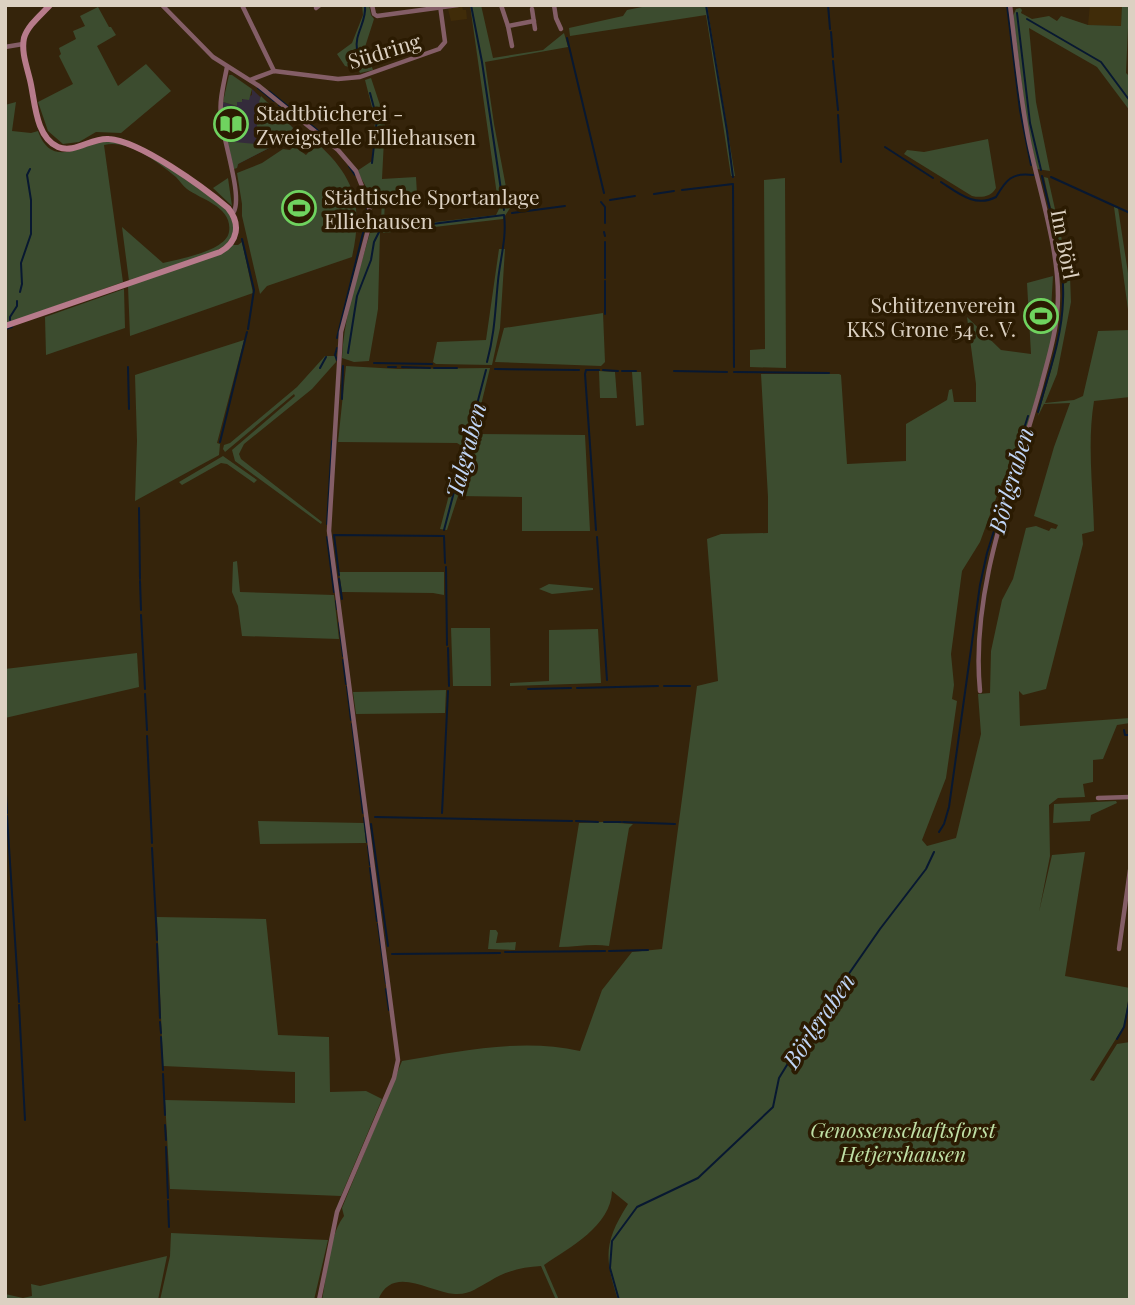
<svg xmlns="http://www.w3.org/2000/svg" width="1135" height="1305" font-family="'Playfair Display',serif">
  <style>
    .built { fill: #402c09 }
    .education { fill: #342b3b }
    .green { fill: #3c4c2f }
    .lines { fill: none; stroke-linecap: round; stroke-linejoin: round }
    .stream { stroke: #081831; stroke-width: 2 }
    .street { stroke: #845e67; stroke-width: 4.5 }
    .secondary { stroke: #b77b8b; stroke-width: 6 }
    .labels { text-anchor: middle; dominant-baseline: central; stroke-width: 7; stroke-linejoin: round; paint-order: stroke }
    .street-label { font-size: 21px; fill: #dcd1c2; stroke: #2b1b02 }
    .poi-label { font-size: 21px; fill: #dcd1c2; stroke: #2b1b02; text-anchor: start }
    .park-label { font-size: 21px; font-style: italic; fill: #bfdfa5; stroke: #2b1b02 }
    .water-label { font-size: 23px; font-style: italic; fill: #c0d5f6; stroke: #2b1b02 }
  </style>
  <rect width="100%" height="100%" fill="#35240b"/>
  <g class="built">
    <path d="M1090,5H1122L1121,26L1088,25Z"/>
    <path d="M462,6L463,10H466L467,19L451,21L448,9Z"/>
  </g>
  <path class="education" d="M252,89L293,128L279,146L277,144L238,164L237,168L232,167L222,117L223,102L237,106V102L252,95Z"/>
  <g class="green">
    <path d="M362,5H369L371,15L374,19L365,47L373,70L360,73L358,69L345,66L337,54L352,43L363,15Z"/>
    <path d="M470,5H481L493,58L543,50L564,33L568,47L485,62L494,124L510,208L503,219L383,233L384,228L496,215L499,209Z"/>
    <path d="M652,5H707L735,176H731L706,15L570,36L569,28L623,16L627,10Z"/>
    <path d="M1122,5H1129L1126,73L1130,77V111L1097,67L1029,28L1036,102L1050,171L1037,169L1027,125L1013,16L1016,9L1020,8L1022,10L1021,13L1032,19L1049,16L1057,21L1061,16L1088,25L1121,26Z"/>
    <path d="M98,7L109,27H111L116,35L97,46L118,86L146,64L171,91L121,133L96,132L79,142L63,144L48,131L38,102L73,84L59,56L61,54L59,48L76,39L73,31L85,26L80,16Z"/>
    <path d="M229,75H232L252,89L249,100L242,99V102H237V106L223,102Z"/>
    <path d="M371,78L385,120L382,179L416,177L417,194L385,199L384,223L381,220L382,201L372,209L365,185L357,171L372,161L375,119L365,80Z"/>
    <path d="M261,96L293,128L279,146L277,144L238,164L237,168L234,169L226,135L234,136V142L257,144L258,139L263,140L265,131L257,128V120L260,119L258,117L259,105H262L259,102Z"/>
    <path d="M16,102L12,131L31,133L38,131C54,176 90,134 118,142C156,153 189,182 221,204L230,213L235,230L229,243L214,252L129,281L122,227L163,263C179,259 226,251 229,232C233,207 202,200 187,189C183,186 180,181 176,177C158,162 128,139 104,145L123,282L5,324V105Z"/>
    <path d="M988,139L996,188C991,197 981,198 972,196L904,154L907,150L924,152Z"/>
    <path d="M317,143C356,178 363,207 352,257L267,286L260,294L242,216V204L237,173L262,163L283,149L290,150L294,146L306,155Z"/>
    <path d="M1044,177L1048,178L1070,276L1071,302L1057,374L1045,403L1074,400L1083,396L1098,331L1130,330V397L1094,401C1087,444 1093,487 1094,531L1082,534L1083,544L1046,689L1023,695L1019,691L1020,726L1130,718V723L1117,725L1103,759L1093,760V782L1083,784L1085,797L1058,798L1049,805L1050,856L1039,912L1052,855L1085,852L1065,976L1130,988L1124,1026L1090,1080L1094,1081L1117,1044L1130,1042V1300H618C604,1257 604,1242 628,1204L612,1191C611,1226 570,1247 544,1265L559,1300H556L541,1266C523,1267 506,1271 490,1281C478,1287 470,1295 455,1294C428,1292 393,1264 378,1300H322C327,1275 329,1235 344,1216L342,1208L402,1061C461,1051 522,1038 580,1051L602,990L632,952L662,949L697,686L718,681L707,539L721,534L768,533V497L761,374H839L841,375L847,464L906,461V424L947,400L949,390L952,389L954,402H976V384L967,317L1001,350L1031,354L1027,283L1053,276L1050,327L1054,328L1051,344L1011,484L1002,482L980,542L962,571L951,654L954,685L952,699L957,701L946,778L922,840L927,846L956,838L981,734L978,694L990,693L991,651L1002,600L1013,579L1026,528L1036,526L1049,531L1051,528L1056,529L1058,525L1034,516L1054,447L1070,403L1044,404L1038,416C1052,367 1068,319 1063,268C1060,238 1050,207 1044,177Z"/>
    <path d="M228,178L232,206L213,188Z"/>
    <path d="M785,178L786,368L750,367V350L765,349L764,180Z"/>
    <path d="M1114,207L1118,208L1130,286V324Z"/>
    <path d="M380,231L378,309L369,361L354,362L342,358C344,315 358,275 370,233Z"/>
    <path d="M242,242L253,293L130,336L128,286L232,245H238Z"/>
    <path d="M499,249H505L500,328L492,365L436,364L433,362L437,342L486,340Z"/>
    <path d="M124,289L125,328L46,355L45,317Z"/>
    <path d="M603,313L605,362L601,366L495,362L504,328Z"/>
    <path d="M244,340L217,443L220,444L219,455L135,501L137,441L135,375Z"/>
    <path d="M325,356H335L336,362L312,389L244,444L239,454L241,459L322,522L321,524L235,461L232,450L295,396L294,394L225,452L223,449L224,445L230,443L297,387Z"/>
    <path d="M346,366L398,369L490,368L474,434L585,435L590,531H522V497L458,496L447,530L440,529L462,446L457,443L338,442Z"/>
    <path d="M599,371L615,372L617,398H600Z"/>
    <path d="M632,372H641L644,425L636,426Z"/>
    <path d="M223,456L257,480L254,483L227,464L221,463L182,485L179,482Z"/>
    <path d="M237,561L240,592L334,595L339,639L242,636L238,606L232,592L233,562Z"/>
    <path d="M339,572H444V595L433,593L342,592Z"/>
    <path d="M549,584L593,588V590L552,594L539,589Z"/>
    <path d="M451,628H490L491,686H453Z"/>
    <path d="M598,629L601,683L510,686V683L549,681V630Z"/>
    <path d="M137,653L139,687L5,718V669Z"/>
    <path d="M446,690L445,713L356,714L353,692Z"/>
    <path d="M1116,801L1117,803L1091,815L1090,821L1053,823L1054,804Z"/>
    <path d="M258,821L364,823L366,843L260,844Z"/>
    <path d="M603,822L633,824L629,828L609,946C592,943 576,947 559,947L579,823Z"/>
    <path d="M157,917L266,919L278,1035L329,1037L330,1092L366,1091L382,1099L341,1196L170,1189L165,1100L295,1103V1072L163,1066Z"/>
    <path d="M490,930H496L498,933L496,943L516,942L515,950L488,949Z"/>
    <path d="M171,1233L328,1240L314,1300H160L170,1256Z"/>
    <path d="M167,1256L158,1300H5V1294L23,1298L32,1296L31,1284L40,1286Z"/>
  </g>
  <g class="lines">
    <g class="stream">
      <path d="M471,5L482,62L504,210"/>
      <path d="M706,5L727,131L733,177"/>
      <path d="M828,5L830,29"/>
      <path d="M1007,5L1020,110L1031,165"/>
      <path d="M1017,13L1030,123L1041,170"/>
      <path d="M1027,19L1101,62L1130,101"/>
      <path d="M831,32L833,57"/>
      <path d="M567,38L604,193"/>
      <path d="M357,50C354,34 367,22 365,5"/>
      <path d="M833,61L838,110"/>
      <path d="M258,88L274,101"/>
      <path d="M269,91L337,146"/>
      <path d="M370,93L377,119L372,163"/>
      <path d="M279,105L294,117"/>
      <path d="M838,115L841,162"/>
      <path d="M885,147L933,178"/>
      <path d="M349,166L355,175"/>
      <path d="M1051,177L1130,213"/>
      <path d="M941,182C958,193 975,208 996,197C1006,180 1012,172 1033,175"/>
      <path d="M682,190L733,184L734,367"/>
      <path d="M654,194L674,191"/>
      <path d="M610,200L635,196"/>
      <path d="M601,202L605,207V223"/>
      <path d="M512,213L565,206"/>
      <path d="M366,219L367,206"/>
      <path d="M384,230L504,215C507,238 500,259 498,281C495,311 495,332 487,362"/>
      <path d="M604,232L605,236"/>
      <path d="M242,239L254,290L248,329"/>
      <path d="M605,242V278"/>
      <path d="M20,292L22,284L21,263L31,234V200L27,175L30,169"/>
      <path d="M605,314V281"/>
      <path d="M10,320V317L17,306V301"/>
      <path d="M5,329L12,327"/>
      <path d="M337,338L366,221"/>
      <path d="M337,348L335,355L337,360"/>
      <path d="M348,353L357,296L371,260L374,242L379,232"/>
      <path d="M374,363L432,364"/>
      <path d="M128,367L129,409"/>
      <path d="M388,367H396"/>
      <path d="M402,367L430,368"/>
      <path d="M320,368L326,357"/>
      <path d="M434,368H457"/>
      <path d="M495,369L579,370"/>
      <path d="M603,370L618,371"/>
      <path d="M622,371H636"/>
      <path d="M674,371L727,372"/>
      <path d="M734,372L829,373"/>
      <path d="M342,399L343,366"/>
      <path d="M1038,412C1048,375 1062,339 1063,300C1065,259 1051,217 1042,176"/>
      <path d="M220,442L247,332"/>
      <path d="M139,508L140,579"/>
      <path d="M327,524L332,441"/>
      <path d="M444,530L486,370"/>
      <path d="M596,530L585,374L586,370H599"/>
      <path d="M327,537L334,592"/>
      <path d="M597,537L607,680"/>
      <path d="M446,567L447,645"/>
      <path d="M339,575L334,535L444,536L445,563"/>
      <path d="M339,579L342,599"/>
      <path d="M140,581L141,610"/>
      <path d="M336,601L337,609"/>
      <path d="M141,615L145,689"/>
      <path d="M339,623L343,656"/>
      <path d="M448,648L449,686"/>
      <path d="M343,660L346,684"/>
      <path d="M664,686H690"/>
      <path d="M347,687L351,720"/>
      <path d="M577,688L658,686"/>
      <path d="M528,689L571,688"/>
      <path d="M145,694L147,730"/>
      <path d="M352,724L363,813"/>
      <path d="M1124,730L1125,735H1130"/>
      <path d="M147,736L152,843"/>
      <path d="M5,776L7,813"/>
      <path d="M442,813L448,691"/>
      <path d="M7,816L19,1002"/>
      <path d="M375,817L572,821"/>
      <path d="M364,818L367,842"/>
      <path d="M576,821L598,822"/>
      <path d="M604,822H621"/>
      <path d="M623,822L675,824"/>
      <path d="M371,824L388,946"/>
      <path d="M939,832L944,824L949,807L980,585L987,553L1007,490V482L1028,416"/>
      <path d="M368,846L370,865"/>
      <path d="M152,848L157,940"/>
      <path d="M370,868L377,921"/>
      <path d="M378,924L386,983"/>
      <path d="M157,944L160,1018"/>
      <path d="M609,951L648,950"/>
      <path d="M505,952L605,951"/>
      <path d="M392,954L500,953"/>
      <path d="M386,989L389,1010"/>
      <path d="M19,1005L25,1120"/>
      <path d="M160,1022L161,1033"/>
      <path d="M161,1037L163,1070"/>
      <path d="M1117,1039L1124,1027L1130,997"/>
      <path d="M163,1074L165,1115"/>
      <path d="M165,1125L166,1140"/>
      <path d="M166,1147L168,1198"/>
      <path d="M168,1201L169,1227"/>
      <path d="M619,1300L610,1268L612,1241L637,1207L698,1178L773,1107L779,1078L798,1047L880,929L926,869L934,852"/>
    </g>
    <g class="street">
      <path d="M162,5L213,57L259,86L338,150L356,171L367,199L370,213L368,230L341,332L329,531L398,1060L394,1078L337,1212L319,1300"/>
      <path d="M242,5L274,71"/>
      <path d="M372,5L374,14L377,16L458,5"/>
      <path d="M501,5L508,26"/>
      <path d="M554,5L556,18L561,29"/>
      <path d="M316,8L320,5"/>
      <path d="M532,9L535,29"/>
      <path d="M512,46L508,26L534,21"/>
      <path d="M5,47L23,44"/>
      <path d="M227,67C224,83 219,100 221,116C222,138 244,198 233,213"/>
      <path d="M250,80L274,71L338,79L360,77L439,49L445,42L440,5"/>
      <path d="M980,691C970,588 1014,484 1041,386C1047,362 1055,339 1057,314C1063,260 1040,195 1029,142C1020,97 1016,51 1010,5"/>
      <path d="M1098,798L1130,797"/>
      <path d="M1119,949L1130,870"/>
    </g>
    <path class="secondary" d="M5,326L220,252C238,242 241,224 228,208C203,187 140,141 109,139C92,137 75,154 58,147C35,137 35,100 30,80C27,67 21,52 24,38C28,25 41,15 50,5"/>
  </g>
  <defs>
    <g id="library-ring" transform="scale(1.75)"><circle r="9.5" fill="#2b1b02" stroke="#6fd35f" stroke-width="1.5"/><path d="M-6-4Q-3-5.5-.7-3.5V5Q-3 3-6 4ZM6-4Q3-5.5 .7-3.5V5Q3 3 6 4Z" fill="#6fd35f"/></g>
    <g id="stadium-ring" transform="scale(1.75)"><circle r="9.5" fill="#2b1b02" stroke="#6fd35f" stroke-width="1.5"/><path d="M0-5a6.5 5 0 1 0 0 10a6.5 5 0 1 0 0-10ZM-3.5-1.8h7v3.6h-7Z" fill="#6fd35f"/></g>
  </defs>
  <g fill-rule="evenodd">
    <use href="#library-ring" x="231" y="124"/>
    <use href="#stadium-ring" x="299" y="208"/>
    <use href="#stadium-ring" x="1041" y="316"/>
  </g>
  <g class="labels">
    <g class="street-label">
      <text transform="translate(384 50) rotate(-17)">Südring</text>
      <text transform="translate(1066 244) rotate(79)">Im Börl</text>
    </g>
    <g class="poi-label">
      <text x="256" y="112">Stadtbücherei -<tspan x="256" dy="24">Zweigstelle Elliehausen</tspan></text>
      <text x="324" y="196">Städtische Sportanlage<tspan x="324" dy="24">Elliehausen</tspan></text>
      <text x="1016" y="304" text-anchor="end">Schützenverein<tspan x="1016" dy="24">KKS Grone 54 e. V.</tspan></text>
    </g>
    <g class="park-label">
      <text x="903" y="1129">Genossenschaftsforst<tspan x="903" dy="24">Hetjershausen</tspan></text>
    </g>
    <g class="water-label">
      <text transform="translate(465 450) rotate(-75)">Talgraben</text>
      <text transform="translate(1010 480) rotate(-74)">Börlgraben</text>
      <text transform="translate(818 1020) rotate(-56)">Börlgraben</text>
    </g>
  </g>
  <rect width="1135" height="1305" fill="none" stroke="#dcd1c2" stroke-width="14"/>
</svg>
